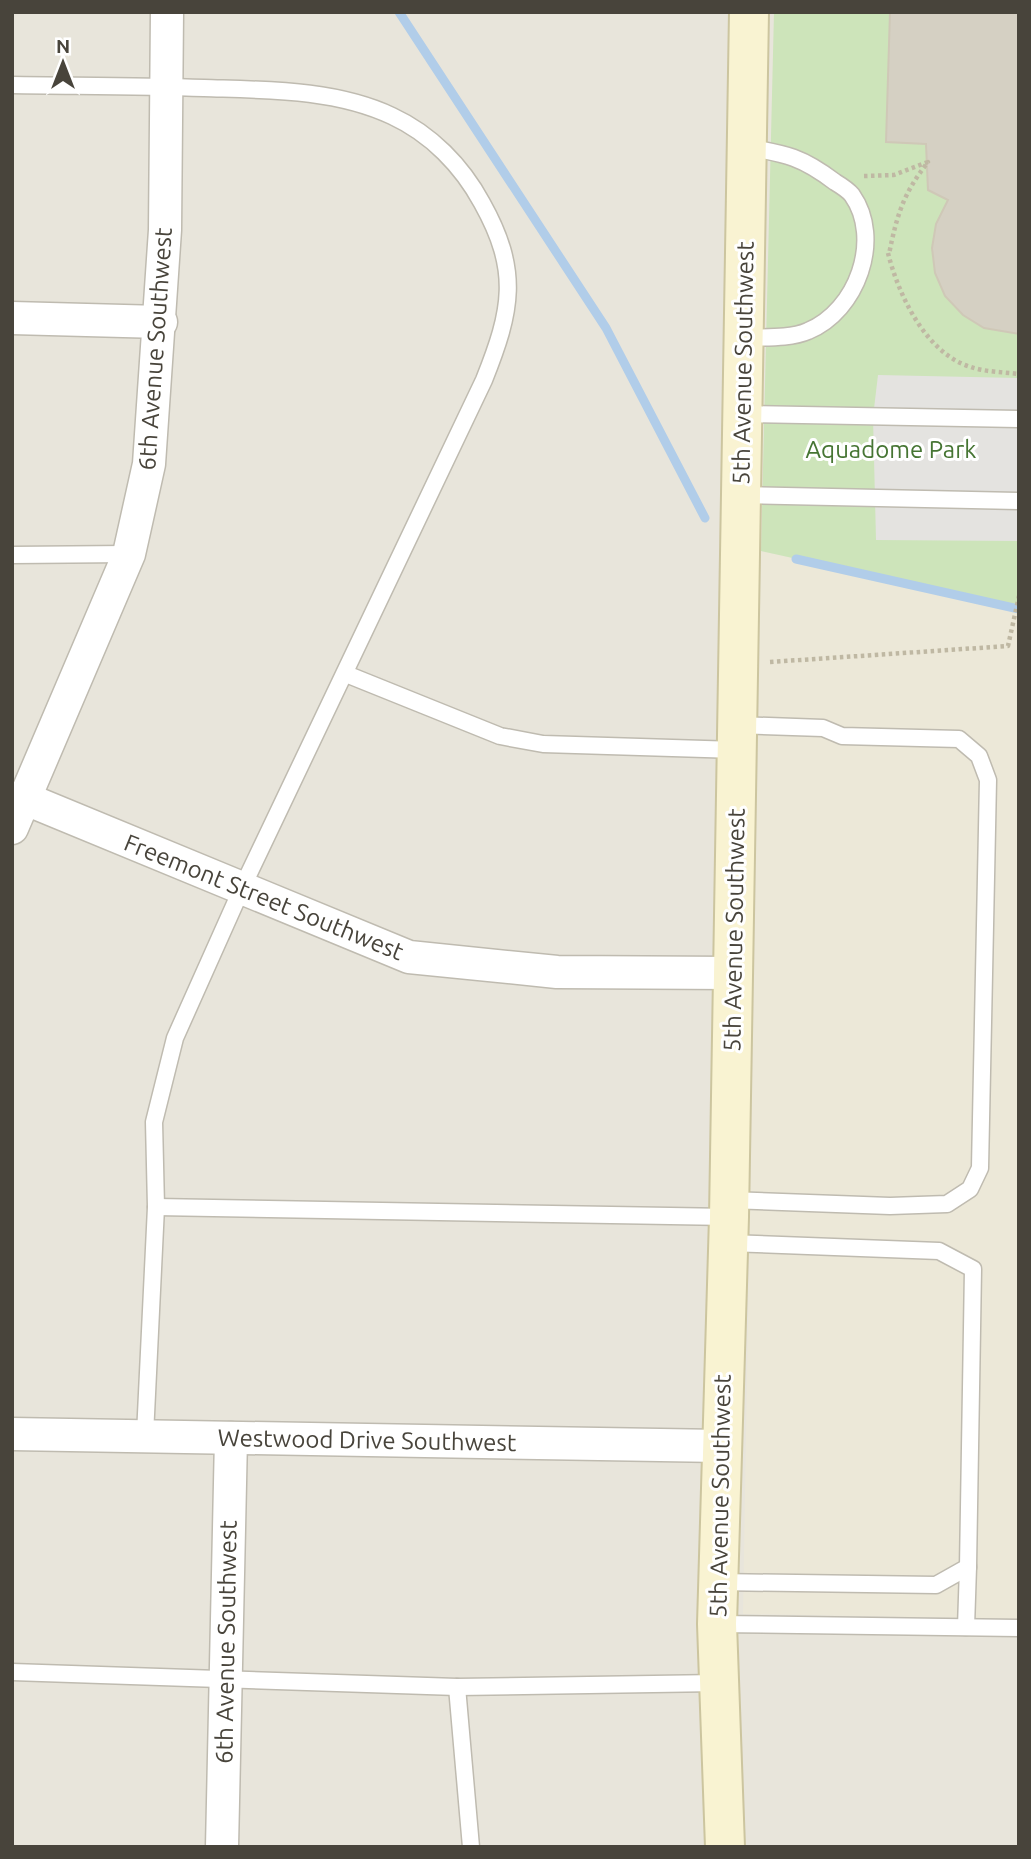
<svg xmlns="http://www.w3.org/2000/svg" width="1031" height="1859" font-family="Ubuntu,sans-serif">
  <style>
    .residential { fill: #e8e5db }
    .education { fill: #ece8d8 }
    .green { fill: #cde4ba }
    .parking { fill: #e4e3e0 }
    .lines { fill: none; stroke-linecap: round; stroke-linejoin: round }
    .stream { stroke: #b1cde9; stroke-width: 9 }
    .building { fill: #d5d0c3; stroke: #cfc8b7; stroke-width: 2 }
    .lane-casing { stroke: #bfbbb0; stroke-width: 19 }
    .street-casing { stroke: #bfbbb0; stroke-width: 35 }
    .secondary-casing { stroke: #ccc59f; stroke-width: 42 }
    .path { stroke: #bfb8a3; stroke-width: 4.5; stroke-dasharray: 3.5 3.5; stroke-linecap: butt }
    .lane { stroke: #fff; stroke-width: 16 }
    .street { stroke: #fff; stroke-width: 32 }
    .secondary { stroke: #f9f3d2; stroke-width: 38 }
    .labels { text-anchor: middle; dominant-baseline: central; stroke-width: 6; stroke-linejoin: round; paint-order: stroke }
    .street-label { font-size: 24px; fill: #48443b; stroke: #fff }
    .park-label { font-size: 24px; fill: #467533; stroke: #fff }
  </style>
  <rect width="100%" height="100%" fill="#f4f3ed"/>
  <rect class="residential" x="12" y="12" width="1007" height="1835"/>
  <path class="education" d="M761,551L1019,608V1619L743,1614Z"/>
  <path class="green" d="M774,12H1019V608L761,551Z"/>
  <path class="parking" d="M878,375L1019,378V541L876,540L873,417Z"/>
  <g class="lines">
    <g class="stream">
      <path d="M399,12L606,328L705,518"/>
      <path d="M796,559L1019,609"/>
    </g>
  </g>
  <path class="building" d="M890,12H1019V334L984,328L963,315L945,296L935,273L932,248L936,224L948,200L928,190L926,144L886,142Z"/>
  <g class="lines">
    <g class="lane-casing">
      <g id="lane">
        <path d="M12,85C76,86 140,86 204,88C266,90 335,89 392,116C431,134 462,166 482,203C520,271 512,310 484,380L242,888L175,1038L154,1122L156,1207L145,1435"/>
        <path d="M743,338C763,337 790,339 808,331C857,311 883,239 852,195C848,190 840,185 835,182C802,157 787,154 746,147"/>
        <path d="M742,414L1019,419"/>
        <path d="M741,495L1019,501"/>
        <path d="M12,555L129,554"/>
        <path d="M346,674L500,736L543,744L737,750"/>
        <path d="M729,1200L890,1206L947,1204L970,1189L980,1168L988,780L979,756L959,739L842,736L823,728L737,725"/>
        <path d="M156,1207L729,1217"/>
        <path d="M718,1582L936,1585L968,1567L973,1269L939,1251L728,1243"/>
        <path d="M717,1624L1019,1628"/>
        <path d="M966,1627L968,1567"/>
        <path d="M12,1672L457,1687L718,1683"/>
        <path d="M457,1687L471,1847"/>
      </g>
    </g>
    <g class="street-casing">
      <g id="street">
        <path d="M12,318L161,322"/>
        <path d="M12,798L26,799L409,957L557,972L733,973"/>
        <path d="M12,828L129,554L149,464L165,230L167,12"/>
        <path d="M12,1434L721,1446"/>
        <path d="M222,1847L231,1438"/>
      </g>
    </g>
    <g class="secondary-casing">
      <path id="secondary" d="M725,1847L717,1624L729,1217L749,12"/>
    </g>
    <g class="path">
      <path d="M864,176L894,175L928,162C903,194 897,215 889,254"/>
      <path d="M888,253C898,294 926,354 971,367C985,372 1003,372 1019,374"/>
      <path d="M770,662L1008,646L1019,596"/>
    </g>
    <use href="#lane" class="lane"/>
    <use href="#street" class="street"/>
    <use href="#secondary" class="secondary"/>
  </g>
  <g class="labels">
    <g class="street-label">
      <text transform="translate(155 349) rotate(-86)">6th Avenue Southwest</text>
      <text transform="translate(743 363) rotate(-89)">5th Avenue Southwest</text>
      <text transform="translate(264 897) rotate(22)">Freemont Street Southwest</text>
      <text transform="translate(734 930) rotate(-89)">5th Avenue Southwest</text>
      <text transform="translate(367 1440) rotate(1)">Westwood Drive Southwest</text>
      <text transform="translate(720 1496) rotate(-89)">5th Avenue Southwest</text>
      <text transform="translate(226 1642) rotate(-89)">6th Avenue Southwest</text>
    </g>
    <g class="park-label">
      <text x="891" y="449">Aquadome Park</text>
    </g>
  </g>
  <rect width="1031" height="1859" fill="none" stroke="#48443b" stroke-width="28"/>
  <g transform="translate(63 63)" stroke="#ffffff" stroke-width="5" paint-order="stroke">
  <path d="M0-5L12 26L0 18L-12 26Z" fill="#48443b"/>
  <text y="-10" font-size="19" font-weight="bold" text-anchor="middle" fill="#48443b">N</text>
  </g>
</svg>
